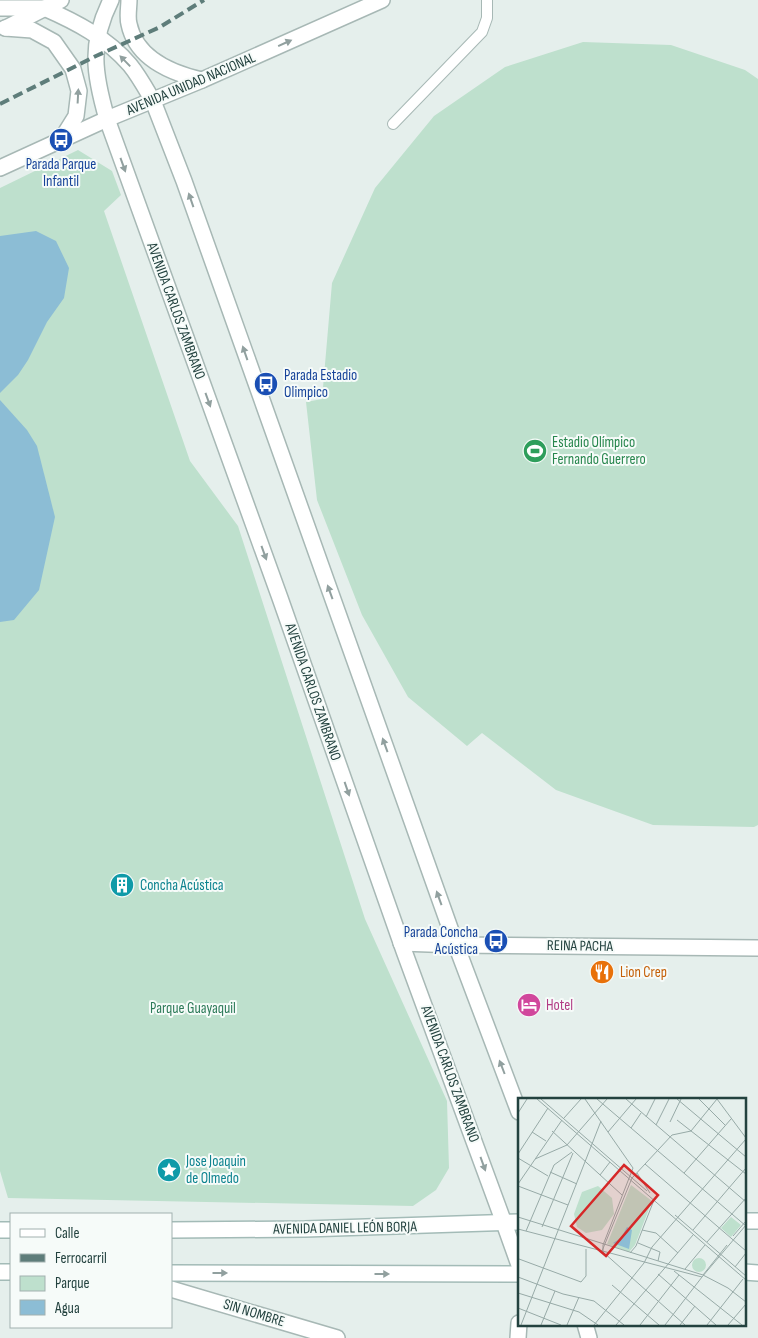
<svg xmlns="http://www.w3.org/2000/svg" width="758" height="1338" font-family="'Sofia Sans Condensed',sans-serif">
  <style>
    .green { fill: #bee0cd }
    .water { fill: #8cbdd5 }
    .lines { fill: none; stroke-linecap: round; stroke-linejoin: round }
    .service-casing { stroke: #a7b8b5; stroke-width: 12 }
    .minor-casing { stroke: #a7b8b5; stroke-width: 18 }
    .tertiary-casing { stroke: #a7b8b5; stroke-width: 18 }
    .secondary-casing { stroke: #a3bbb7; stroke-width: 18 }
    .service { stroke: #fff; stroke-width: 10 }
    .minor { stroke: #fff; stroke-width: 15 }
    .tertiary { stroke: #fff; stroke-width: 15 }
    .secondary { stroke: #fff; stroke-width: 15 }
    .rail { stroke: #5e7d7a; stroke-width: 4; stroke-dasharray: 10 5; stroke-linecap: butt }
    .oneway { fill: #91a09f }
    .labels { text-anchor: middle; dominant-baseline: central; stroke-width: 4; stroke-linejoin: round; paint-order: stroke }
    .street-label { font-size: 15px; fill: #23423f; stroke: #f6fbf9 }
    .transit-label { font-size: 15px; fill: #164399; stroke: #f6fbf9 }
    .leisure-label { font-size: 15px; fill: #27864d; stroke: #f6fbf9; text-anchor: start }
    .culture-label { font-size: 15px; fill: #0d838f; stroke: #f6fbf9; text-anchor: start }
    .food-label { font-size: 15px; fill: #c56008; stroke: #f6fbf9; text-anchor: start }
    .hotel-label { font-size: 15px; fill: #b23c85; stroke: #f6fbf9; text-anchor: start }
    .park-label { font-size: 15px; fill: #2c7a58; stroke: #f6fbf9 }
    .inset-road { fill: none; stroke: #97aaa7; stroke-width: 1 }
    .view { fill: #d62828; fill-opacity: 0.15; stroke: #d62828; stroke-width: 2.5 }
    .inset-edge { fill: none; stroke: #23423f; stroke-width: 2.5 }
  </style>
  <rect width="100%" height="100%" fill="#e5efec"/>
  <g class="green">
    <path d="M583,42L671,45L745,70L758,79V825L754,827L653,825L556,790L482,733L467,746L408,697L362,615L317,500L306,402L322,399L332,283L375,188L434,116L505,67Z"/>
    <path d="M78,150L112,171L121,195L104,211L190,461L238,526L365,919L447,1101L449,1168L436,1190L413,1206L8,1198L0,1171V188Z"/>
  </g>
  <g class="water">
    <path d="M36,231L56,241L69,268L64,298L47,322L28,360L18,375L0,393V236Z"/>
    <path d="M0,400L27,430L37,446L55,517L39,590L14,620L0,622Z"/>
  </g>
  <g class="lines">
    <g class="service-casing">
      <path id="service" d="M393,124L482,32L487,18V0"/>
    </g>
    <g class="minor-casing">
      <g id="minor">
        <path d="M0,8H44"/>
        <path d="M153,101L184,181L456,945L519,1112"/>
        <path d="M107,119L280,598L404,951L504,1223"/>
        <path d="M401,943L456,945L758,948"/>
        <path d="M171,1289L337,1338"/>
      </g>
    </g>
    <g class="tertiary-casing">
      <g id="tertiary">
        <path d="M129,0C129,7 127,17 129,24C136,58 171,73 202,80"/>
        <path d="M44,8C76,22 107,38 130,65C139,76 146,89 153,101"/>
        <path d="M5,28L32,30L54,42L73,69L79,91L76,116L61,140"/>
        <path d="M6,28L61,0"/>
        <path d="M107,119C94,74 89,44 111,0"/>
        <path d="M0,168L107,119L202,80L382,0"/>
        <path d="M504,1223L519,1265"/>
        <path d="M585,1324L589,1338"/>
        <path d="M518,1338L519,1323"/>
      </g>
    </g>
    <g class="secondary-casing">
      <g id="secondary">
        <path d="M744,1221H758"/>
        <path d="M0,1230H11"/>
        <path d="M171,1230L305,1229L519,1222"/>
        <path d="M0,1272H11"/>
        <path d="M744,1272L758,1273"/>
        <path d="M171,1273L519,1274"/>
      </g>
    </g>
    <use href="#service" class="service"/>
    <use href="#minor" class="minor"/>
    <use href="#tertiary" class="tertiary"/>
    <use href="#secondary" class="secondary"/>
    <path class="rail" d="M0,104L96,56L160,27L204,0"/>
  </g>
  <defs><path id="oneway-solid" d="M-6-.8H1V-3.2L6.5 0L1 3.2V.8H-6Z" transform="scale(1.25)"/></defs>
  <g class="oneway">
    <use href="#oneway-solid" transform="translate(285 43) rotate(-24)"/>
    <use href="#oneway-solid" transform="translate(125 61) rotate(-134)"/>
    <use href="#oneway-solid" transform="translate(78 96) rotate(-87)"/>
    <use href="#oneway-solid" transform="translate(123 165) rotate(70)"/>
    <use href="#oneway-solid" transform="translate(191 200) rotate(-109)"/>
    <use href="#oneway-solid" transform="translate(245 353) rotate(-109)"/>
    <use href="#oneway-solid" transform="translate(208 400) rotate(70)"/>
    <use href="#oneway-solid" transform="translate(264 553) rotate(70)"/>
    <use href="#oneway-solid" transform="translate(330 592) rotate(-110)"/>
    <use href="#oneway-solid" transform="translate(385 745) rotate(-110)"/>
    <use href="#oneway-solid" transform="translate(347 789) rotate(71)"/>
    <use href="#oneway-solid" transform="translate(439 898) rotate(-110)"/>
    <use href="#oneway-solid" transform="translate(502 1067) rotate(-111)"/>
    <use href="#oneway-solid" transform="translate(483 1164) rotate(70)"/>
    <use href="#oneway-solid" transform="translate(220 1273)"/>
    <use href="#oneway-solid" transform="translate(382 1274)"/>
  </g>
  <defs>
    <g id="bus-disc" transform="scale(1.25)"><circle r="9.5" fill="#1a4fb4" stroke="#f6fbf9"/><path d="M-5-6H5V4H4V6H2V4H-2V6H-4V4H-5ZM-3.5-4V0h7V-4ZM-3.5 1.2v1.5H-2V1.2ZM2 1.2v1.5H3.5V1.2Z" fill="#fff"/></g>
    <g id="stadium-disc" transform="scale(1.25)"><circle r="9.5" fill="#2e9e5b" stroke="#f6fbf9"/><path d="M0-5a6.5 5 0 1 0 0 10a6.5 5 0 1 0 0-10ZM-3.5-1.8h7v3.6h-7Z" fill="#fff"/></g>
    <g id="building-disc" transform="scale(1.25)"><circle r="9.5" fill="#0f9aa8" stroke="#f6fbf9"/><path d="M-4-6H4V6H1V3H-1V6H-4ZM-2.5-4.3h1.7v1.8h-1.7ZM.8-4.3h1.7v1.8H.8ZM-2.5-1h1.7V.8h-1.7ZM.8-1h1.7V.8H.8Z" fill="#fff"/></g>
    <g id="restaurant-disc" transform="scale(1.25)"><circle r="9.5" fill="#e8710a" stroke="#f6fbf9"/><path d="M-5-6h1v4h1v-4h1v4h1v-4h1v5L-1.5 .5V6h-2V.5L-5-1ZM5-6V6H3V1.5H1.5Q1.5-4 5-6Z" fill="#fff"/></g>
    <g id="hotel-disc" transform="scale(1.25)"><circle r="9.5" fill="#d1479c" stroke="#f6fbf9"/><path d="M-6-4.5h1.5V1H6V5H4.5V3h-9V5H-6ZM-4 0a1.8 1.8 0 1 1 3.6 0ZM.5 0V-2.5h3Q6-2.5 6 0Z" fill="#fff"/></g>
    <g id="sight-disc" transform="scale(1.25)"><circle r="9.5" fill="#0f9aa8" stroke="#f6fbf9"/><path d="M0-6L1.8-2.2L6-1.7L2.9 1.2L3.7 5.4L0 3.3L-3.7 5.4L-2.9 1.2L-6-1.7L-1.8-2.2Z" fill="#fff"/></g>
  </defs>
  <g fill-rule="evenodd">
    <use href="#bus-disc" x="61" y="140"/>
    <use href="#bus-disc" x="266" y="384"/>
    <use href="#stadium-disc" x="535" y="451"/>
    <use href="#building-disc" x="122" y="885"/>
    <use href="#bus-disc" x="496" y="941"/>
    <use href="#restaurant-disc" x="602" y="972"/>
    <use href="#hotel-disc" x="529" y="1005"/>
    <use href="#sight-disc" x="169" y="1170"/>
  </g>
  <g class="labels">
    <g class="street-label">
      <text transform="translate(191 84) rotate(-23)">AVENIDA UNIDAD NACIONAL</text>
      <text transform="translate(176 311) rotate(70)">AVENIDA CARLOS ZAMBRANO</text>
      <text transform="translate(313 692) rotate(71)">AVENIDA CARLOS ZAMBRANO</text>
      <text transform="translate(580 946) rotate(1)">REINA PACHA</text>
      <text transform="translate(450 1074) rotate(70)">AVENIDA CARLOS ZAMBRANO</text>
      <text transform="translate(345 1228) rotate(-1)">AVENIDA DANIEL LEÓN BORJA</text>
      <text transform="translate(254 1313) rotate(17)">SIN NOMBRE</text>
    </g>
    <g class="transit-label">
      <text x="61" y="164">Parada Parque<tspan x="61" dy="17">Infantil</tspan></text>
      <text x="284" y="375" text-anchor="start">Parada Estadio<tspan x="284" dy="17">Olimpico</tspan></text>
      <text x="478" y="932" text-anchor="end">Parada Concha<tspan x="478" dy="17">Acústica</tspan></text>
    </g>
    <g class="leisure-label">
      <text x="552" y="442">Estadio Olímpico<tspan x="552" dy="17">Fernando Guerrero</tspan></text>
    </g>
    <g class="culture-label">
      <text x="140" y="885">Concha Acústica</text>
      <text x="186" y="1161">Jose Joaquin<tspan x="186" dy="17">de Olmedo</tspan></text>
    </g>
    <g class="food-label">
      <text x="620" y="972">Lion Crep</text>
    </g>
    <g class="hotel-label">
      <text x="546" y="1005">Hotel</text>
    </g>
    <g class="park-label">
      <text x="193" y="1008">Parque Guayaquil</text>
    </g>
  </g>
  <g transform="translate(518 1098)">
    <rect width="228" height="228" fill="#e5efec"/>
    <path d="M113,87L134,103L117,147L111,154L89,146ZM80,88L94,100L96,116L84,132L68,135L59,129L56,116L64,94ZM213,119L223,127L213,139L203,130ZM174 167a7 7 0 1 1 14 0a7 7 0 1 1-14 0Z" fill="#bee0cd"/>
    <path d="M109,129L114,132L111,151L95,145L103,140Z" fill="#8cbdd5"/>
    <path class="inset-road" d="M19,1L228,182M23,1L129,93M67,1L115,70L85,147V154L167,227M79,1L228,128M108,1L228,104M159,1L228,59M181,1L207,27M199,1L228,40M0,15L9,1M128,19L137,1M46,20L63,1M159,22L228,76M152,24L163,1M138,27L151,1M113,30L123,15M34,33L104,97M14,34L28,43M90,34L118,1M0,56L30,10M0,60L30,78M17,61L49,47L89,1M127,66L228,153M32,74L59,86M119,75L132,95M166,75L213,21M82,77L92,64M0,86L44,22M0,88L50,107M157,117L228,178M0,119L185,177L210,190L228,204M24,129L55,55M0,131L184,179L228,127M124,132L138,135L160,155M175,132L228,70M8,133L36,67L54,54M215,138L228,123M189,144L228,100M120,145L142,154L140,163M84,153L114,80L154,37L173,33L199,1M112,155L118,148L136,102M1,161L63,184L68,178V151M217,169L228,155M167,171L187,147M156,173L224,227M140,176L198,227M185,177L209,147M0,179L45,196L76,203L106,227M94,187L141,227M0,195L61,214L80,227M0,210L43,227M3,227L83,23M23,227L37,193M49,227L61,199M76,227L126,165L134,149L228,41M98,227L175,137M122,227L161,177M147,227L184,179M162,227L177,208M189,227L225,181M210,227L228,206"/>
    <path class="view" d="M106,67L140,97L88,158L53,128Z"/>
    <rect width="228" height="228" class="inset-edge"/>
  </g>
  <rect x="10" y="1213" width="162" height="115" fill="#f6fbf9" stroke="#a2b1af"/>
  <rect x="20" y="1229" width="25" height="8" fill="#ffffff" stroke="#a2b1af"/>
  <text x="55" y="1238" font-size="15" fill="#23423f">Calle</text>
  <rect x="20" y="1254" width="25" height="8" fill="#5e7d7a" stroke="#a2b1af"/>
  <text x="55" y="1263" font-size="15" fill="#23423f">Ferrocarril</text>
  <rect x="20" y="1276" width="25" height="15" fill="#bee0cd" stroke="#a2b1af"/>
  <text x="55" y="1288" font-size="15" fill="#23423f">Parque</text>
  <rect x="20" y="1300" width="25" height="15" fill="#8cbdd5" stroke="#a2b1af"/>
  <text x="55" y="1313" font-size="15" fill="#23423f">Agua</text>
</svg>
